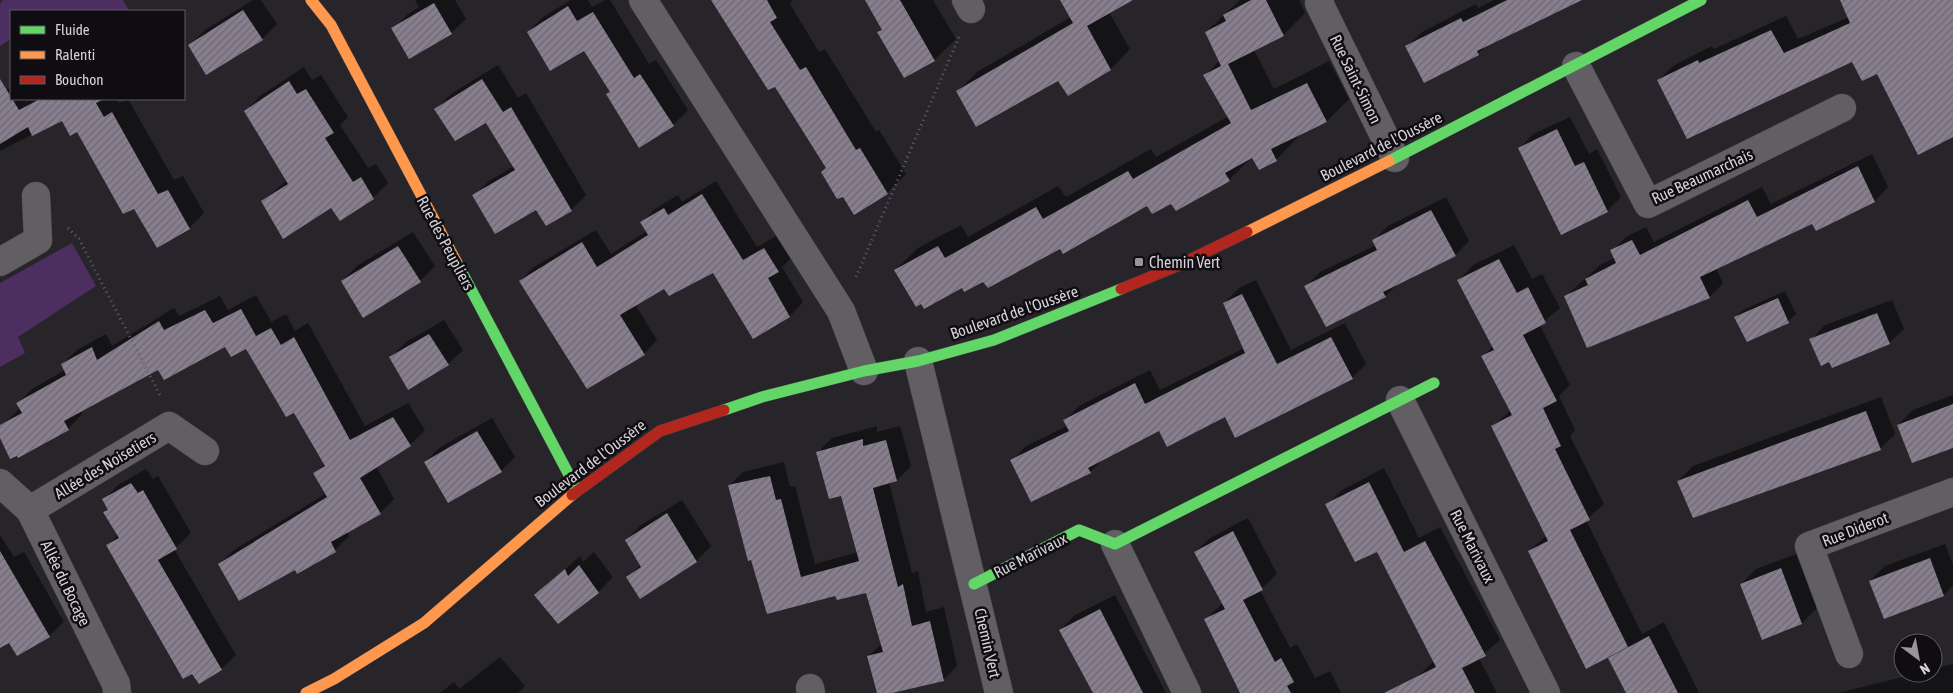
<svg xmlns="http://www.w3.org/2000/svg" width="1953" height="693" font-family="'Asap Condensed',sans-serif">
  <style>
    .grass { fill: #4d2e60 }
    .shadow { fill: #0007 }
    .building { fill: url(#building-hatch) }
    .lines { fill: none; stroke-linecap: round; stroke-linejoin: round }
    .street-casing { stroke: #434145; stroke-width: 29 }
    .fast-casing { stroke: #434145; stroke-width: 12 }
    .slow-casing { stroke: #434145; stroke-width: 12 }
    .jam-casing { stroke: #434145; stroke-width: 12 }
    .path { stroke: #636066; stroke-width: 3; stroke-dasharray: 1 4; stroke-linecap: butt }
    .street { stroke: #615f63; stroke-width: 28 }
    .fast { stroke: #63d668; stroke-width: 11 }
    .slow { stroke: #ff974d; stroke-width: 11 }
    .jam { stroke: #b3261e; stroke-width: 11 }
    .poi-dot { fill: #98949b; stroke: #0f0d11; stroke-width: 2 }
    .labels { text-anchor: middle; dominant-baseline: central; stroke-width: 5; stroke-linejoin: round; paint-order: stroke }
    .street-label { font-size: 16px; fill: #d5d1d8; stroke: #0f0d11 }
    .poi-label { font-size: 16px; fill: #d5d1d8; stroke: #0f0d11; text-anchor: start }
  </style>
  <defs>
    <pattern id="building-hatch" width="6" height="6" patternUnits="userSpaceOnUse" patternTransform="scale(1.25)"><rect width="6" height="6" fill="#877e8e"/><path d="M-1 1l2-2M0 6l6-6M5 7l2-2" fill="none" stroke="#6e6873"/></pattern>
  </defs>
  <rect width="100%" height="100%" fill="#27242a"/>
  <g class="grass">
    <path d="M3,0H123L128,9L124,11H11V39L0,46V4Z"/>
    <path d="M72,243L96,286L18,337L25,353L0,367V283Z"/>
  </g>
  <g class="shadow">
    <path d="M253,0H261L277,24L262,39L190,45L205,30Z"/>
    <path d="M415,0H455L466,19L451,33L393,29L408,14L419,7Z"/>
    <path d="M571,0H588L592,7L605,0H610L649,64L656,60L688,110L673,125L639,146L607,94L611,91L585,50L528,32L543,17Z"/>
    <path d="M711,0H793L790,4L819,52L825,49L876,132L879,130L906,174L887,193L827,168L775,85L768,88Z"/>
    <path d="M866,0H933L956,39L934,60L905,77L879,32L883,28Z"/>
    <path d="M1061,0H1122L1109,12L1130,49L1111,69L1068,94L1059,79L958,91L977,72L1071,17Z"/>
    <path d="M1240,0H1299L1305,13L1283,35L1254,50L1274,89L1329,61L1349,99L1327,121L1297,135L1298,137L1276,160L1253,156L1229,180L1172,203L1148,204L1060,247L983,280L962,287L895,270L918,248L961,225L968,237L1058,186L1066,197L1151,149L1156,157L1229,116L1205,76L1220,60L1206,32Z"/>
    <path d="M1494,0H1580L1486,46L1478,54L1407,47L1422,32L1476,4L1478,8Z"/>
    <path d="M1841,0H1953V135L1878,72L1852,60L1659,80L1673,66L1712,46L1714,49L1786,16L1798,39L1849,17Z"/>
    <path d="M498,65L518,98L526,93L586,195L571,210L536,208L474,196L489,181L514,166L487,121L436,109L451,94Z"/>
    <path d="M304,67L312,80L321,75L348,117L340,125L368,168L376,164L388,183L373,198L331,207L262,202L287,180L246,111L260,96Z"/>
    <path d="M11,87V99H117L119,103L128,99L174,180L183,176L204,213L189,228L134,207L77,130L62,119L0,151V94Z"/>
    <path d="M1570,117L1589,154L1597,149L1621,197L1607,211L1562,233L1520,148L1533,134Z"/>
    <path d="M1872,154L1888,187L1875,201L1816,230L1813,223L1716,268L1723,283L1710,297L1588,346L1566,296L1600,265L1615,258L1612,251L1626,237L1646,227L1654,242L1762,187L1771,204Z"/>
    <path d="M716,181L757,247L778,235L792,257L782,267L803,302L790,316L754,337L713,271L665,287L635,304L657,340L644,354L520,281L534,267L596,230L611,254L647,231L642,222L655,209L678,195L682,202Z"/>
    <path d="M1446,197L1469,241L1455,255L1399,283L1385,296L1306,287L1320,272L1376,245L1374,240L1388,226Z"/>
    <path d="M413,232L435,266L420,281H342L357,266Z"/>
    <path d="M1514,245L1532,279L1542,274L1560,308L1540,325L1570,385L1559,396L1575,430L1570,436L1604,504L1586,520L1642,634L1664,622L1699,693H1627L1609,658L1614,653L1529,551L1547,535L1493,426L1511,410L1483,357L1493,346L1459,280L1473,265Z"/>
    <path d="M1256,280L1291,350L1345,323L1366,364L1352,378L1225,416L1160,429L1104,458L1090,472L1012,461L1026,446L1067,426L1065,420L1079,406L1150,370L1160,390L1244,348L1224,303L1239,288Z"/>
    <path d="M1785,291L1796,314L1788,321L1747,341L1735,317L1743,310Z"/>
    <path d="M256,295L271,322L286,314L295,331L308,323L365,426L408,403L425,430L410,445L376,466L394,499L380,513L347,531L349,536L335,550L295,568L219,564L234,550L327,493L315,473L325,463L294,411L246,348L226,345L159,368L81,411L82,414L68,429L0,436V428L20,408L17,404L32,389L65,370L62,364L77,350L106,334L112,346L174,308L179,316L220,296L228,310Z"/>
    <path d="M1892,300L1904,329L1889,343L1829,361L1811,340L1825,325Z"/>
    <path d="M444,320L463,350L448,364L391,357L406,342Z"/>
    <path d="M1953,395V447L1898,425L1913,410Z"/>
    <path d="M1881,397L1895,434L1880,449L1678,481L1693,466Z"/>
    <path d="M492,418L515,457L501,471L425,462L439,448Z"/>
    <path d="M877,426V432L900,426L911,466L897,480L889,482L912,573L918,571L926,612L944,607L957,666L943,680L887,693H878L869,656L882,643L867,591L836,594L768,613L729,486L743,472L784,462L790,487L795,486L815,564L858,552L842,494L818,452L832,438Z"/>
    <path d="M1384,468L1419,538L1440,527L1500,640L1479,658L1497,693H1424L1416,678L1434,661L1378,550L1327,505L1342,490Z"/>
    <path d="M146,469L153,479L158,476L191,533L174,549L236,655L221,669L108,545L118,535L105,512L109,509L104,500L118,485Z"/>
    <path d="M682,500L711,546L696,561L628,577L641,564L626,540L641,525Z"/>
    <path d="M1248,518L1277,574L1260,590L1290,648L1297,644L1315,678L1330,671L1341,693H1242L1205,620L1223,603L1195,552L1210,538Z"/>
    <path d="M0,535L14,557L24,552L64,622L49,636L0,642Z"/>
    <path d="M1945,544L1953,565V585L1944,595L1885,617L1870,581L1885,566Z"/>
    <path d="M594,552L613,577L598,592L558,622L536,595L580,556L583,562Z"/>
    <path d="M1796,554L1817,608L1802,623L1741,584L1756,569Z"/>
    <path d="M1115,595L1166,693H1093L1060,630L1075,615Z"/>
    <path d="M500,657L525,686L518,693H440L454,682L459,689Z"/>
    <path d="M1953,664V693H1838L1919,673H1933V669Z"/>
  </g>
  <g class="building">
    <path d="M711,0H767L777,18L770,22L800,70L806,67L856,150L860,148L888,194L854,215L843,197L837,199L821,172L826,168L775,87L768,90Z"/>
    <path d="M865,0H900L935,61L904,78L877,32L882,30Z"/>
    <path d="M1060,0H1133L1087,26L1111,70L1068,96L1058,81L976,127L956,91L1073,23Z"/>
    <path d="M1251,0H1266L1284,36L1228,64L1251,110L1307,83L1327,122L1271,149L1277,161L1259,170L1252,158L1225,173L1230,181L1176,211L1171,204L1152,214L1147,206L1063,254L1060,249L988,288L983,282L964,292L962,288L924,309L921,304L916,307L894,270L938,246L945,258L1036,207L1043,219L1128,171L1133,179L1231,123L1203,75L1221,66L1205,32L1226,21L1223,15Z"/>
    <path d="M1507,0H1582L1477,51L1479,55L1424,83L1405,46L1461,18L1463,22Z"/>
    <path d="M1840,0H1953V137L1918,155L1877,74L1862,81L1852,62L1687,139L1657,80L1698,60L1699,63L1771,30L1784,53L1850,23Z"/>
    <path d="M434,3L452,34L409,59L391,28Z"/>
    <path d="M568,6L577,21L593,12L634,78L640,74L674,126L639,148L606,94L610,92L584,51L550,71L527,32Z"/>
    <path d="M243,10L263,40L206,75L188,45Z"/>
    <path d="M0,79L19,110L40,99H104L96,103L104,117L112,112L158,194L168,190L190,229L157,248L134,209L123,214L77,132L70,136L62,121L32,136L28,127L0,144Z"/>
    <path d="M482,79L503,112L511,107L572,211L546,226L536,210L495,234L472,195L515,170L486,123L455,141L434,109Z"/>
    <path d="M289,81L297,94L306,89L334,133L325,138L353,182L361,177L374,199L340,221L331,208L283,239L261,201L288,184L244,111Z"/>
    <path d="M1557,129L1575,166L1584,162L1608,212L1561,235L1518,148Z"/>
    <path d="M1858,166L1875,202L1816,231L1812,224L1700,277L1710,298L1587,348L1564,296L1588,285L1585,279L1616,263L1610,250L1632,240L1640,255L1748,200L1757,217Z"/>
    <path d="M702,194L743,260L764,248L779,272L768,278L790,317L753,339L713,273L669,296L664,289L620,315L645,355L587,389L519,281L582,242L597,267L648,235L640,222L664,208L668,215Z"/>
    <path d="M1431,210L1456,256L1383,292L1386,297L1326,327L1304,286L1377,250L1372,240Z"/>
    <path d="M398,246L421,282L363,318L341,281Z"/>
    <path d="M1499,259L1517,293L1528,287L1546,323L1523,335L1557,401L1543,408L1561,446L1555,449L1590,520L1570,530L1628,647L1586,669L1528,551L1548,541L1491,426L1512,415L1481,356L1494,350L1457,280Z"/>
    <path d="M1242,294L1277,364L1331,337L1353,379L1235,438L1225,417L1167,447L1159,431L1088,468L1091,473L1031,502L1010,460L1069,431L1063,420L1135,383L1145,404L1245,353L1223,303Z"/>
    <path d="M1778,298L1789,323L1747,342L1734,317Z"/>
    <path d="M241,309L256,336L271,328L281,345L294,337L350,440L393,417L411,446L360,478L381,514L331,542L336,552L297,574L295,570L239,601L218,564L327,497L313,473L325,466L294,413L286,417L246,349L231,357L225,347L164,380L158,370L64,421L69,430L18,458L17,456L10,459L0,438V425L22,413L16,403L66,375L61,364L92,347L97,360L159,321L164,330L205,310L213,323Z"/>
    <path d="M1877,313L1890,344L1832,368L1829,362L1821,366L1809,339Z"/>
    <path d="M429,334L449,365L408,390L389,357Z"/>
    <path d="M1953,404V448L1912,463L1897,425Z"/>
    <path d="M1866,411L1881,450L1693,518L1677,481Z"/>
    <path d="M477,431L502,472L448,503L424,462Z"/>
    <path d="M863,439V446L886,440L897,481L873,488L898,587L903,584L912,626L930,621L944,681L892,693H877L867,656L883,652L866,593L837,600L835,596L767,614L751,560L748,561L728,485L770,476L776,500L781,499L801,577L859,561L841,496L829,499L816,452Z"/>
    <path d="M1369,482L1404,552L1425,541L1486,656L1462,668L1475,693H1384L1436,667L1377,552L1355,562L1325,504Z"/>
    <path d="M131,483L138,493L143,490L177,549L158,560L222,670L199,684L192,674L183,679L106,545L119,538L103,512L108,510L102,499Z"/>
    <path d="M667,513L697,562L640,599L626,577L641,567L625,540Z"/>
    <path d="M1233,531L1263,590L1243,600L1275,662L1281,658L1294,682L1287,686L1291,693H1240L1204,619L1225,609L1194,552Z"/>
    <path d="M0,551L50,637L17,656L9,643L0,648Z"/>
    <path d="M1930,558L1944,596L1884,619L1869,581Z"/>
    <path d="M579,565L599,593L558,624L534,595L565,569L568,576Z"/>
    <path d="M1781,568L1802,624L1762,640L1740,584Z"/>
    <path d="M1100,609L1143,693H1093L1059,630Z"/>
    <path d="M1649,636L1678,693H1626L1608,658Z"/>
  </g>
  <g class="lines">
    <g class="street-casing">
      <g id="street">
        <path d="M643,0L841,311L864,371"/>
        <path d="M966,0L971,9"/>
        <path d="M1320,0L1319,3L1395,158"/>
        <path d="M1576,66L1648,204L1842,108"/>
        <path d="M0,262L38,240L36,196"/>
        <path d="M918,361L999,693"/>
        <path d="M1400,400L1546,693"/>
        <path d="M0,483L30,510L116,684L117,693"/>
        <path d="M30,510L169,426L205,451"/>
        <path d="M1115,544L1187,693"/>
        <path d="M1849,654L1809,546L1953,492"/>
        <path d="M810,688L811,693"/>
      </g>
    </g>
    <g class="fast-casing">
      <g id="fast">
        <path d="M1389,161L1701,0"/>
        <path d="M456,261L577,490"/>
        <path d="M724,410L762,397L864,371L918,361L994,340L1121,289"/>
        <path d="M974,584L1079,530L1115,544L1434,383"/>
      </g>
    </g>
    <g class="slow-casing">
      <g id="slow">
        <path d="M311,0L331,25L456,261"/>
        <path d="M1247,232L1389,161"/>
        <path d="M306,693L334,679L424,623L572,495"/>
      </g>
    </g>
    <g class="jam-casing">
      <g id="jam">
        <path d="M1121,289L1177,266L1247,232"/>
        <path d="M572,495L660,431L724,410"/>
      </g>
    </g>
    <g class="path">
      <path d="M68,228L79,239L161,397"/>
      <path d="M856,277L959,37"/>
    </g>
    <use href="#street" class="street"/>
    <use href="#fast" class="fast"/>
    <use href="#slow" class="slow"/>
    <use href="#jam" class="jam"/>
  </g>
  <rect class="poi-dot" x="1134" y="257" width="10" height="10" rx="2.5"/>
  <g class="labels">
    <g class="street-label">
      <text transform="translate(1356 79) rotate(64)">Rue Saint-Simon</text>
      <text transform="translate(1381 146) rotate(-27)">Boulevard de l'Oussère</text>
      <text transform="translate(1702 176) rotate(-25)">Rue Beaumarchais</text>
      <text transform="translate(446 243) rotate(62)">Rue des Peupliers</text>
      <text transform="translate(1014 312) rotate(-19)">Boulevard de l'Oussère</text>
      <text transform="translate(590 463) rotate(-37)">Boulevard de l'Oussère</text>
      <text transform="translate(105 465) rotate(-31)">Allée des Noisetiers</text>
      <text transform="translate(1855 529) rotate(-21)">Rue Diderot</text>
      <text transform="translate(1473 546) rotate(63)">Rue Marivaux</text>
      <text transform="translate(1030 555) rotate(-27)">Rue Marivaux</text>
      <text transform="translate(66 583) rotate(64)">Allée du Bocage</text>
      <text transform="translate(988 643) rotate(77)">Chemin Vert</text>
    </g>
    <g class="poi-label">
      <text x="1149" y="262">Chemin Vert</text>
    </g>
  </g>
  <rect x="10" y="10" width="175" height="90" fill="#0f0d11" stroke="#5e5b61"/>
  <rect x="20" y="26" width="25" height="8" fill="#63d668" stroke="#5e5b61"/>
  <text x="55" y="35" font-size="15" fill="#d5d1d8">Fluide</text>
  <rect x="20" y="51" width="25" height="8" fill="#ff974d" stroke="#5e5b61"/>
  <text x="55" y="60" font-size="15" fill="#d5d1d8">Ralenti</text>
  <rect x="20" y="76" width="25" height="8" fill="#b3261e" stroke="#5e5b61"/>
  <text x="55" y="85" font-size="15" fill="#d5d1d8">Bouchon</text>
  <g transform="translate(1918 658) rotate(148)"><circle r="24" fill="#0f0d11" stroke="#5e5b61"/>
  <path d="M0-4L9 19L0 12L-9 19Z" fill="#98949b"/>
  <text y="-8" font-size="14" font-weight="bold" text-anchor="middle" fill="#d5d1d8">N</text>
  </g>
</svg>
